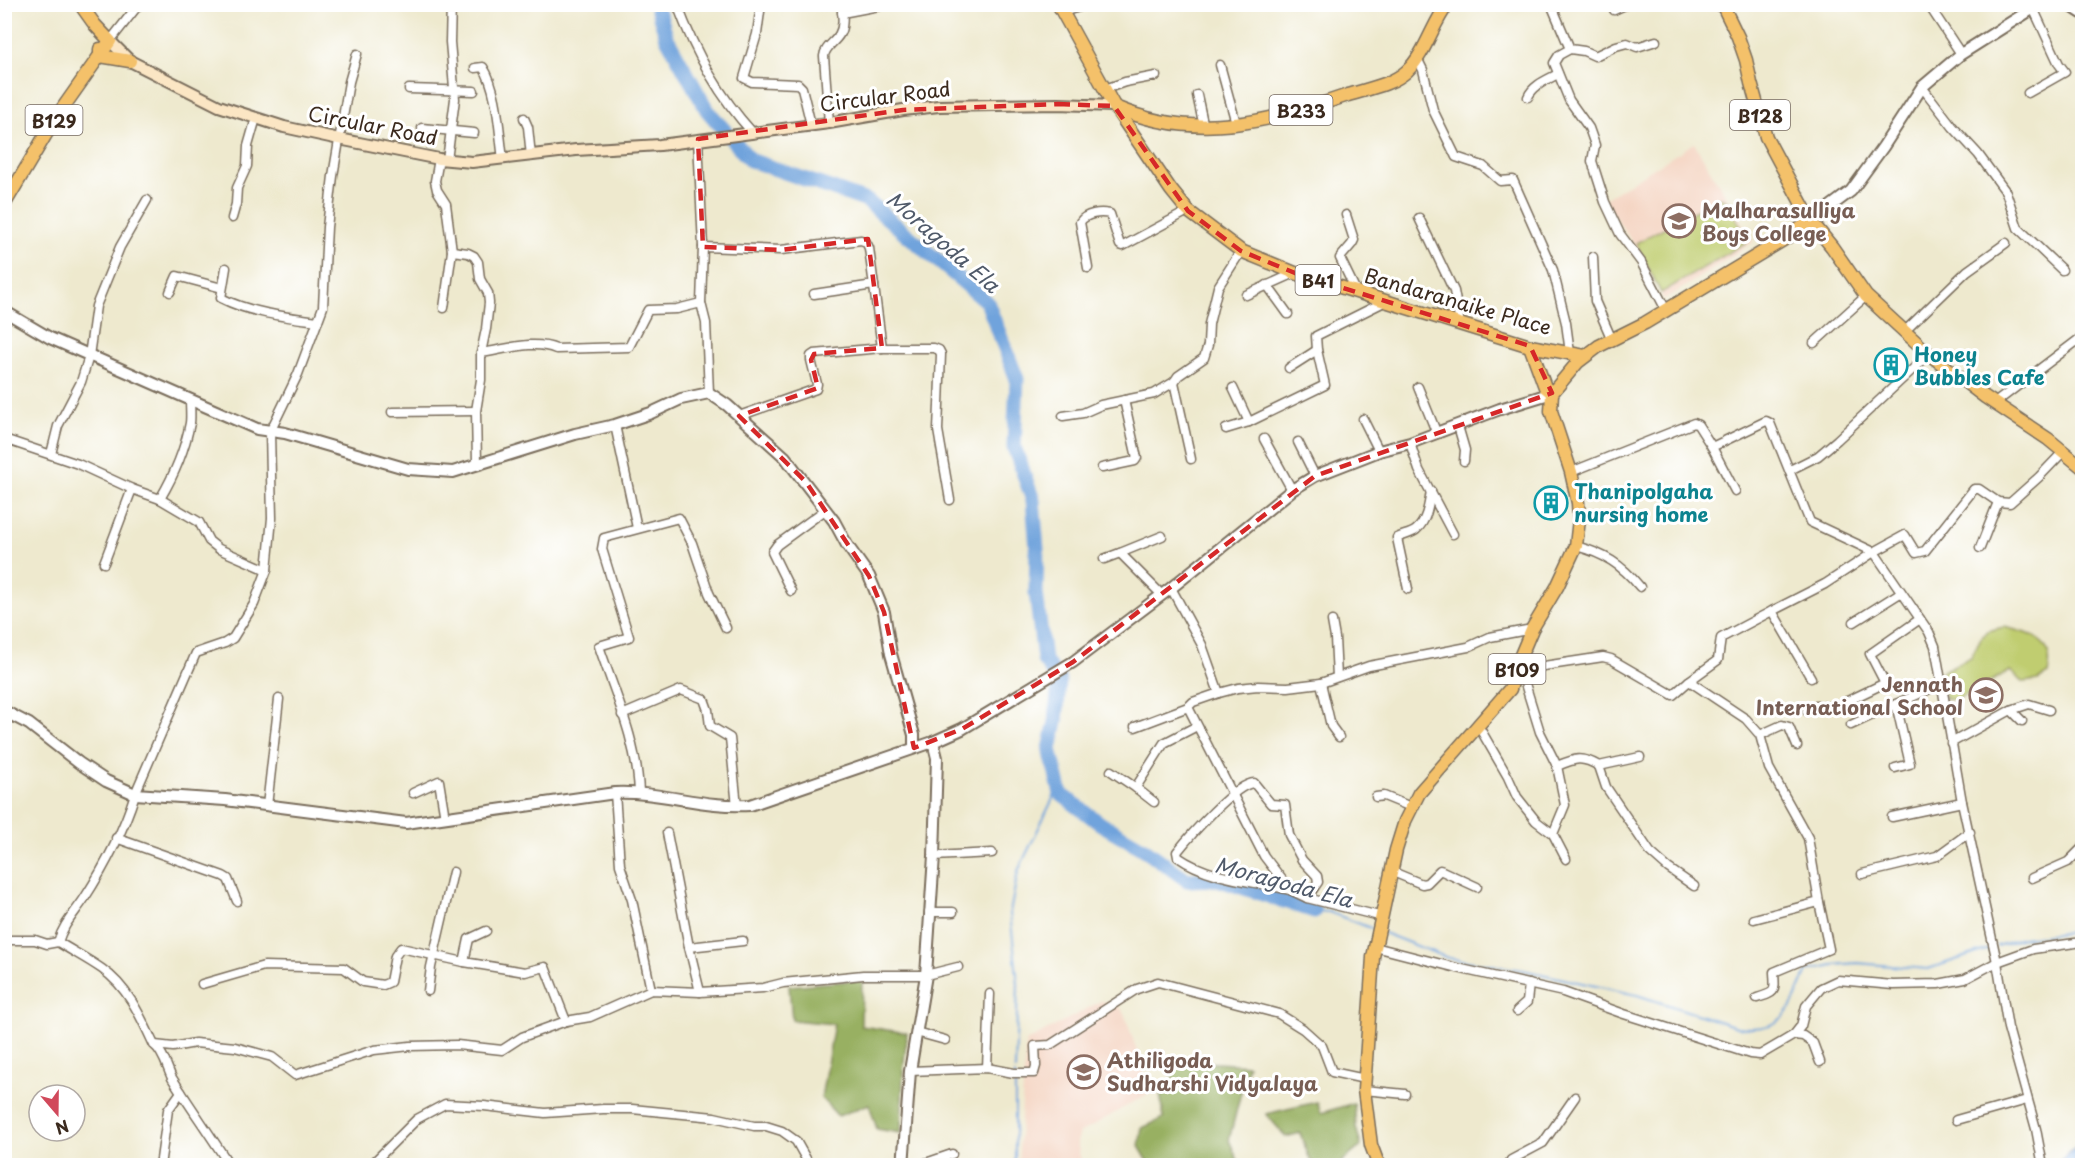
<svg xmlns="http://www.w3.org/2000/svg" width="2087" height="1170" font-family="'Playpen Sans',sans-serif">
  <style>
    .built { fill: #f4d3c0 }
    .green { fill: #c0cd6f; stroke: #7e7c46; stroke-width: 1.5 }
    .forest { fill: #98b062; stroke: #6a6d40; stroke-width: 1.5 }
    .water { fill: #6fa3dc; stroke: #55667d; stroke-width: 1.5 }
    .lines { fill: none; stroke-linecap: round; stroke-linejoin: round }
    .stream { stroke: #6fa3dc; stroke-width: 2 }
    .river { stroke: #6fa3dc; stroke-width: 15 }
    .minor-casing { stroke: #7a6d5c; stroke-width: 11 }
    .tertiary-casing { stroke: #7a6d5c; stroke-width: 14 }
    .secondary-casing { stroke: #7a6d5c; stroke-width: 14 }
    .primary-casing { stroke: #7a6d5c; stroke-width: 15 }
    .minor { stroke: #fff; stroke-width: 8 }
    .tertiary { stroke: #fff; stroke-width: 10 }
    .secondary { stroke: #fbe6c4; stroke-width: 10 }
    .primary { stroke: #f4c16b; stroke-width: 12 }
    .marked { fill: none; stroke: #d62828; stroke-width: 4.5; stroke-dasharray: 12 8; stroke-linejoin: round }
    .labels { text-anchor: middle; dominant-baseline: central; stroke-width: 6; stroke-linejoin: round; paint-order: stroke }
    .shield { fill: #fff; stroke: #766a62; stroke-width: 1.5 }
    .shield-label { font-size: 18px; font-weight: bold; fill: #3b2a1e }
    .street-label { font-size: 20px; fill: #3b2a1e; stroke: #fff }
    .education-label { font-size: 20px; font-weight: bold; fill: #785e54; stroke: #fff; text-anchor: start }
    .culture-label { font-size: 20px; font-weight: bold; fill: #0d838f; stroke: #fff; text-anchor: start }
    .water-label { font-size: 21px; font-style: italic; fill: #505a6a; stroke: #fff }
  </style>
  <rect width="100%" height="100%" fill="#fff"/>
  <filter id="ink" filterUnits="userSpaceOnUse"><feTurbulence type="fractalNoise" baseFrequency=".0167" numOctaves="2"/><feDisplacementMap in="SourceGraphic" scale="12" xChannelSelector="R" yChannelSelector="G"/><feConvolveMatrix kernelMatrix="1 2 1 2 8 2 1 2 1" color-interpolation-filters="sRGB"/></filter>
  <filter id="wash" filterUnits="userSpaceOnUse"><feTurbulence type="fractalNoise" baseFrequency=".008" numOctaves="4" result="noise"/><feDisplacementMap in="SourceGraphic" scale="24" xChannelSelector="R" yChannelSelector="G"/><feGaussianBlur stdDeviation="1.35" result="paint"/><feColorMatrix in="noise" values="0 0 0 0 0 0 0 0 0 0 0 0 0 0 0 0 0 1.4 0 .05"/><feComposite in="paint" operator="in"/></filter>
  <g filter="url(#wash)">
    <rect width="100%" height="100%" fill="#eee9ce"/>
    <g class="built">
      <path d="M1694,143L1753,242L1664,300L1633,243L1603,200Z"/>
      <path d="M1101,1001L1118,1005L1124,1013L1151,1092L1080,1133L1077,1142L1082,1165L1018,1166L1026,1042Z"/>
    </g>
    <g class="green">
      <path d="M1720,197L1726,200L1747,238L1745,243L1661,293L1636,243Z"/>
      <path d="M2004,627C2031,634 2056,639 2048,674L2038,680L2023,682L2010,671L1956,700L1945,699L1941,672L1971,657L1981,638L1988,631Z"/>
    </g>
    <g class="forest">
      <path d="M862,980L861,1026L907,1033L903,1072L901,1133L877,1129L869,1104L838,1116L821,1098L834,1024L792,1020L789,986Z"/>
      <path d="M1169,1060L1248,1065L1229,1140L1240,1165H1150L1139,1146L1142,1128L1164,1118L1159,1086L1173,1079Z"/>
      <path d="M1317,1102L1321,1113L1354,1103L1356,1127L1361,1146L1338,1165H1317L1310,1160L1300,1133L1286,1137L1266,1114Z"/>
    </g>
    <path class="water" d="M2082,1142V1165H2056V1164Z"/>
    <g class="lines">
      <g class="stream">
        <path d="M1314,911L1329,912L1373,929"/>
        <path d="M1381,932L1448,958L1523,970L1637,995L1737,1027C1785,1034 1791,1009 1807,971L1833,965L1857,963L1928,969L1992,948"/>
        <path d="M1997,946L2022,938L2082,931"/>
        <path d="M1015,1070L1018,984L1010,913L1018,871L1059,786"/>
        <path d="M1015,1075V1166"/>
      </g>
      <path class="river" d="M656,4L667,38L707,110L750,160L867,201L987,302L1017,379L1014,447L1033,500L1037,549L1036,592L1044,660L1059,680L1056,722L1050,749L1061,794L1101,824L1144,849L1187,880L1217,879L1314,911"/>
    </g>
  </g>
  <g filter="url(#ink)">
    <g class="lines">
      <g class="minor-casing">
        <g id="minor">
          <path d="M677,4C694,50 719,96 752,132"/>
          <path d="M761,4L757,34L744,78L752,82L798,84L802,88L811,125"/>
          <path d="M1551,4L1570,49L1584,51L1595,56L1616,46L1627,43L1637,47L1656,41"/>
          <path d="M1928,4L1961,54"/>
          <path d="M1614,10L1627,4"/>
          <path d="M1062,12L1090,4"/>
          <path d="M842,13L889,4"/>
          <path d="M110,41L139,4"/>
          <path d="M1570,49L1559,55L1554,63L1569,100L1589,128L1595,145L1592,161L1605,202L1620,234L1641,262L1666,310"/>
          <path d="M1417,58L1423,70L1433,110L1456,157L1483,166L1500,181L1513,180L1553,270L1566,323L1570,353"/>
          <path d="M1220,65L1236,123"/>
          <path d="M475,68L483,67C498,90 499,132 503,159"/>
          <path d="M1922,87L1953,127L1978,154L2006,192L2018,228L2062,270"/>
          <path d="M409,89L474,91"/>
          <path d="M1105,89L1125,82L1156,76"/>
          <path d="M2028,93L2065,72L2059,64L2033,8"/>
          <path d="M1197,95L1204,127"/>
          <path d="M1528,97C1533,85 1547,80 1558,74"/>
          <path d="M524,118L528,127L531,156"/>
          <path d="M829,123L824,56C825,47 834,43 839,35C844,27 843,14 841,4"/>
          <path d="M422,128L474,133"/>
          <path d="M698,139L703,247L701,303L706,323L709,393"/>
          <path d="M439,159L435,181L437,190L446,204L452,251L444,308"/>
          <path d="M447,160L455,99L450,42L451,4"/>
          <path d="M1346,215L1354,240L1352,244L1340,258L1356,291"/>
          <path d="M232,218L236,204L237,188L247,166L248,146L256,118"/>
          <path d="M1419,218L1454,291L1460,324"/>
          <path d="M703,247L781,250L861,240L866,242L869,248L882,348"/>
          <path d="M452,251L468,253L474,256L478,262L480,279L488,293L489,303L486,329L481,353V380L476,411L477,463"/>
          <path d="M1593,257L1595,301L1612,340"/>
          <path d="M226,268L221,298C250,313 286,317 318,321"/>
          <path d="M1088,268L1080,222C1086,213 1100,212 1110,214L1120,245L1123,246L1188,211"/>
          <path d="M1267,285L1288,314"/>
          <path d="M170,292L177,276L222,288"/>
          <path d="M814,294L874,285"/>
          <path d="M1246,295L1295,273"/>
          <path d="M1905,331L1967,271L2006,243"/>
          <path d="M1814,343L1866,296"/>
          <path d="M481,353C504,350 534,339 556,349L629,347L648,310L677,309L701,303"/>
          <path d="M1289,368L1317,350"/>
          <path d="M1174,382L1191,459"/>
          <path d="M1418,387L1437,434"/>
          <path d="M1233,388L1249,422"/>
          <path d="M1995,403L2082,337"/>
          <path d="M392,412L476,411"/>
          <path d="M739,416L816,389L817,384L811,360V356L814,354L882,348H934L939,350L941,354L938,430L950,500"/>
          <path d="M1063,416L1083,413L1101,405L1154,394L1174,382L1178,376L1204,358L1208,345L1209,324L1218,287L1241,251"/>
          <path d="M1363,419L1379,451"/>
          <path d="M615,425L637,528"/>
          <path d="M1458,426L1465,450L1464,461"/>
          <path d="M1226,429L1249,422L1325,385L1317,350L1316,336L1386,301"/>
          <path d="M4,439L78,464L132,489L160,499L199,522L209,541L219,549L267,570"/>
          <path d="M1264,439L1292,490"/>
          <path d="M1298,442L1315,476"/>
          <path d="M1410,443L1419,470L1453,534"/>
          <path d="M1712,447L1735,491"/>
          <path d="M51,454L58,426L81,382L89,356L96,306L120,247L147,200"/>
          <path d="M1102,468L1135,461L1137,458L1124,400"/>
          <path d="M1790,470L1818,456L1837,440L1929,354"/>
          <path d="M1571,472L1694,423L1698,425L1712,447L1766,421L1770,423L1810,522L1874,552L1905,535L1916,553L1925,551L1974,489H1979L1998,502L2010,503L2039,477L2063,452"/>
          <path d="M160,499C173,477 185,449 190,423C191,416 190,407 190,399"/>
          <path d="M1162,536L1120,553L1162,595"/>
          <path d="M1576,546C1605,554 1621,564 1640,587"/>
          <path d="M1980,548L1998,502"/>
          <path d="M1104,559L1120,553"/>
          <path d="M104,563L132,489"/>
          <path d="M1171,588L1202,645L1219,693L1193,702L1188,707L1264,856L1290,890L1307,898L1383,917"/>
          <path d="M1408,589L1397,538C1403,535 1411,534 1416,530C1427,521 1429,504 1431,491"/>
          <path d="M791,591L772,552L777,545L825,510"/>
          <path d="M1332,621L1335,638L1337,677"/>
          <path d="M1854,622L1900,593"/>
          <path d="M1517,670L1603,657L1611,659L1673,695L1689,681L1746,719L1760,735L1769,768L1808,838L1819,902L1754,919"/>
          <path d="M1517,670L1523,677L1540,732L1557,766L1565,805L1553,834L1566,859"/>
          <path d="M1811,678L1772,611L1825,584L1874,552L1929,632L1935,646L1962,802L1997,962L2008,1028L2036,1129L2043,1166"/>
          <path d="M1689,681L1718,660L1721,638L1772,611"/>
          <path d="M1321,683L1331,726L1339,737"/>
          <path d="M1219,693L1238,688L1258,686L1288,687L1321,683L1369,666L1468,647L1490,637L1532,629"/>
          <path d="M2011,710L2029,704L2049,710"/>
          <path d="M1807,711L1816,705L1833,708L1885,683L1870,654L1920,619"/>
          <path d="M622,715L681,690L704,699L708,710L710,726L730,738L737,806"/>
          <path d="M1851,725L1896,704"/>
          <path d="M1135,727L1188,707"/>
          <path d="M1479,727L1508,777L1517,797L1536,821L1553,834"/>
          <path d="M1760,735L1782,725L1789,727L1797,746"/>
          <path d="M1951,743L2011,710L2022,721"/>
          <path d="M1557,766C1576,758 1582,756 1599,766L1606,787L1650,852L1668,868L1694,886"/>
          <path d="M1599,766L1640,757"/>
          <path d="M1895,768L1910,764L1896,704L1941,684"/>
          <path d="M1111,771L1136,788"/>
          <path d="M639,792C637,741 615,694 599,646L629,637L602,549L604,538L679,518L692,543L709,593L726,628"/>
          <path d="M413,793L439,781L445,818"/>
          <path d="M615,793L620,865L632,900L651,990"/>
          <path d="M1376,797L1384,796L1411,807"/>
          <path d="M1154,802L1136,788L1138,784L1164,743L1197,726"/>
          <path d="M267,806L279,699"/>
          <path d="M1892,817L1962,802"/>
          <path d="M667,833L689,947L700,992"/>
          <path d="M116,838L223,876L228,879L237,901"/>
          <path d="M934,856L992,853"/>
          <path d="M1393,872L1422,884L1427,883L1440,870L1477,887"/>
          <path d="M1862,874L1937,856L1970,832"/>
          <path d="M2032,878L2068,862L2082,848"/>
          <path d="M1290,890C1253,881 1209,879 1178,857L1177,852C1189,837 1236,783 1254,783L1271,804L1285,805L1289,835L1302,860L1317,876L1318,882L1307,898"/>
          <path d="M929,912H953"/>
          <path d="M4,940H35L47,944L58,942"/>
          <path d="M689,947L743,941"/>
          <path d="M1375,947L1457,968L1563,992L1624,1014L1750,1054L1760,1055L1794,1035L1803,1036L1813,1043L1820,1062"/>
          <path d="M464,962L469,939L486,931"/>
          <path d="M202,984L264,966L344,968L363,982L383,985L390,982L395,956L401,948L464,962L525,972L545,967L566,1021"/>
          <path d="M428,991L431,967L453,872"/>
          <path d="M1757,998C1777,992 1775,992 1774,972L1829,949L1819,902"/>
          <path d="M1517,1011L1527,1002L1529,984"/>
          <path d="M916,1032L945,1040"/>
          <path d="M1794,1035L1801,1026L1806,1006L1821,988L1838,980L1893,985L1938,984L1965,979L1997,962L2033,949L2082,942"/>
          <path d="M155,1045L173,1047L195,1043L235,1047L272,1057L295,1075L374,1050L410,1046L457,1045L502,1050L522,1037L566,1021L590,1017L651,990L700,992L763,988L783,983L863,975H926L958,967"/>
          <path d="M987,1068L990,994"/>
          <path d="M910,1071L987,1068L1014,1073H1034L1036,1066L1035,1046L1050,1045L1137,989L1158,982L1279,1014L1303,1029L1322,1046L1332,1072L1365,1079"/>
          <path d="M1364,1090L1405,1094"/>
          <path d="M1956,1120L2027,1100"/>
          <path d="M160,1166L168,1110L181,1092"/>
          <path d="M230,1166C211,1136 191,1108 172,1078C167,1068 163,1051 154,1045C141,1017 128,987 102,969C88,959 72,951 58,942C63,925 74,914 84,899C104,868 124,829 135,794L196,653L225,643L233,638L254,604L267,570L272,518L270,432L298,374L323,307L327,227L333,176L349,82L357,54"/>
          <path d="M370,1166L417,1119L445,1104L484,1106L545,1113L603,1109H632L714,1117L754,1126H766L782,1131L796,1141L810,1166"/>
          <path d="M917,1166L952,1154"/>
          <path d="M1508,1166L1511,1160L1543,1143L1575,1097"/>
        </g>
      </g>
      <g class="tertiary-casing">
        <g id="tertiary">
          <path d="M2068,4L2082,13"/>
          <path d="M1811,221L1851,191L1883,147L1922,87L1961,54L2040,4"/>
          <path d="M4,311L50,338L257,429L285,433L408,469L453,472L575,434L615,425L651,413L681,399L709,393L727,405L785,457L834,521L847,545L869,576L884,612L891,654L914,735V748"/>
          <path d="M4,711L29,724L79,763L106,781L135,794L225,800L406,823L615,793C660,791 704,808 750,805L933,742L962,729L1073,662L1171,588L1292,490L1315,476L1379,451L1410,443L1500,409L1552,393"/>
          <path d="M903,1166L910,1071L926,975L934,856L937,758L933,742"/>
        </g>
      </g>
      <g class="secondary-casing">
        <path id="secondary" d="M110,41L130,61L219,106L284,127L339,139L439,159L472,162L576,150L660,145L829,123L903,110L939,106L1058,104L1114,106"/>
      </g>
      <g class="primary-casing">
        <g id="primary">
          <path d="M1058,4L1114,106L1171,190L1188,211L1241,251L1295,273L1530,346L1585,356"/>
          <path d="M1722,4L1738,37L1746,60L1751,83L1766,137L1811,221L1832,247L1866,296L1929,354L1985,397L2048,439L2082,467"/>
          <path d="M100,49V56L130,61"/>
          <path d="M1115,107C1196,142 1269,122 1348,95C1367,89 1392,85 1407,71C1426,53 1432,24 1448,4"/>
          <path d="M4,205L55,119L110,41L95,25L80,4"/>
          <path d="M1530,346L1545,387L1552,393"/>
          <path d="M1381,1166L1377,1161L1371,1145L1364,1090L1373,957L1396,850L1405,821L1419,793L1510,689L1521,655L1532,629L1557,587L1576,546L1579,519L1578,503L1571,472L1551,411L1552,393L1578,362L1599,346L1645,323L1783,240L1811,221"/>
        </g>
      </g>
      <use href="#minor" class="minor"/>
      <use href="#tertiary" class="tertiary"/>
      <use href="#secondary" class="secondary"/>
      <use href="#primary" class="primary"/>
    </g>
  </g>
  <path class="marked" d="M1058,104L1114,106L1188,211L1241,251L1295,273L1530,346L1552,393L1315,476L1073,662L962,729L914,748L884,612L869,576L806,482L739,416L818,388L811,360L814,354L882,348L868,239L781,250L703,247L698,139L903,110Z"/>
  <defs>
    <g id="school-ring" transform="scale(1.725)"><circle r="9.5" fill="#fff" stroke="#8d6e63" stroke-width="1.5"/><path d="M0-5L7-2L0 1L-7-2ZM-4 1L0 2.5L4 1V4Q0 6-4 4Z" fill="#8d6e63"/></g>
    <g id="building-ring" transform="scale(1.725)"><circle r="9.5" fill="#fff" stroke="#0f9aa8" stroke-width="1.5"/><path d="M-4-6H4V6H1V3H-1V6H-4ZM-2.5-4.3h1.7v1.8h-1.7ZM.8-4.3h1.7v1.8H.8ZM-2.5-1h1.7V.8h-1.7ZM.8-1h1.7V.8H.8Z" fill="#0f9aa8"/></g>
  </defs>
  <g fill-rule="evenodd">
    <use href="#school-ring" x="1679" y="221"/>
    <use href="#building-ring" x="1891" y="365"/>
    <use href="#building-ring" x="1551" y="503"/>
    <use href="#school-ring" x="1986" y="695"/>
    <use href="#school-ring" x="1084" y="1072"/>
  </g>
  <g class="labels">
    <g class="shield">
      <rect x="1269.5" y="95" width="63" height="30" rx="4.5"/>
      <rect x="1730" y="100" width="60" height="30" rx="4.5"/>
      <rect x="25.5" y="105" width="57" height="30" rx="4.5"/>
      <rect x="1295.5" y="265" width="45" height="30" rx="4.5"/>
      <rect x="1488.5" y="654" width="57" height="30" rx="4.5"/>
    </g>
    <g class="shield-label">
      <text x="1301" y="110">B233</text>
      <text x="1760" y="115">B128</text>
      <text x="54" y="120">B129</text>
      <text x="1318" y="280">B41</text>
      <text x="1517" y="669">B109</text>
    </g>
    <g class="street-label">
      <text transform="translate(885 96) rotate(-7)">Circular Road</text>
      <text transform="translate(373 125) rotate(11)">Circular Road</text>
      <text transform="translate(1458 301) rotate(16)">Bandaranaike Place</text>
    </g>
    <g class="education-label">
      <text x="1702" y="210">Malharasulliya<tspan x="1702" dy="23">Boys College</tspan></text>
      <text x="1963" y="684" text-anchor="end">Jennath<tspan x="1963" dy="23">International School</tspan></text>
      <text x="1107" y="1060">Athiligoda<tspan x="1107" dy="23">Sudharshi Vidyalaya</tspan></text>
    </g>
    <g class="culture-label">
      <text x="1914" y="354">Honey<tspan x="1914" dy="23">Bubbles Cafe</tspan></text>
      <text x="1574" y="491">Thanipolgaha<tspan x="1574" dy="23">nursing home</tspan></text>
    </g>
    <g class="water-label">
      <text transform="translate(944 241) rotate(41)">Moragoda Ela</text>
      <text transform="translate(1284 881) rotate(15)">Moragoda Ela</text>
    </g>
  </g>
  <rect width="2087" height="1170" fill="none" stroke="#fff" stroke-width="24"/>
  <g transform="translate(57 1113) rotate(160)"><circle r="28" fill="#ffffff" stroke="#b1aaa5" stroke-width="1.5"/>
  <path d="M0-4.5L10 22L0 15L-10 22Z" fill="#d1495b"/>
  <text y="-9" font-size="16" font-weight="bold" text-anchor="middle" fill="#3b2a1e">N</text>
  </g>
</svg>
